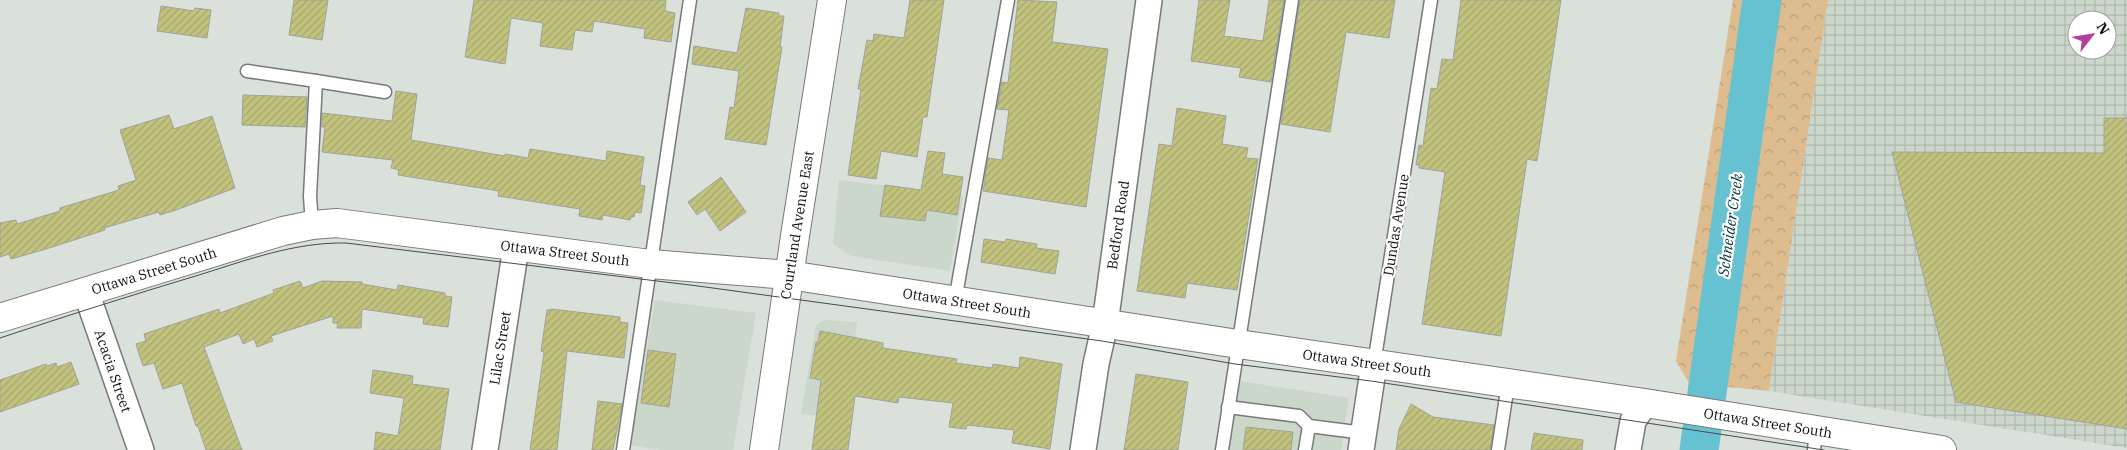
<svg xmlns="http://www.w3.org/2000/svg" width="2127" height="450" font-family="'IBM Plex Serif',serif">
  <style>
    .built { fill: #ccd7cb }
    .industrial { fill: url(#industrial-grid); fill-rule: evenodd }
    .park { fill: url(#park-crowns) }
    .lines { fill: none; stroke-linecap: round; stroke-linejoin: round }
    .river { stroke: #66c2d1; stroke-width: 39 }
    .building { fill: url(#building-hatch); stroke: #a1a29b }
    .service-casing { stroke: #767b76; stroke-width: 15 }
    .minor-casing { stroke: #767b76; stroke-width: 28 }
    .secondary-casing { stroke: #767b76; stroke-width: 30 }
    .service { stroke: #fff; stroke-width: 12 }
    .minor { stroke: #fff; stroke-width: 25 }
    .secondary { stroke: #fff; stroke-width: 28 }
    .tram { stroke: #484c48; stroke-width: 1 }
    .labels { text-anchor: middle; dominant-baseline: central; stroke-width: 4.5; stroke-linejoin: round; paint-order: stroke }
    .street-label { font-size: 14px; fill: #0d0f0d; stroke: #fff }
    .water-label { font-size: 15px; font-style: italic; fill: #013036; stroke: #fff }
  </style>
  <defs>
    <pattern id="industrial-grid" width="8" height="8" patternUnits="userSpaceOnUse" patternTransform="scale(1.25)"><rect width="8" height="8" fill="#ccd7cb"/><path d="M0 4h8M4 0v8" fill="none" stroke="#aeb7ad"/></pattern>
    <pattern id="park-crowns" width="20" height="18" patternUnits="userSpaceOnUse" patternTransform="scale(1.25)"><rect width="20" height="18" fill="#ddbc8f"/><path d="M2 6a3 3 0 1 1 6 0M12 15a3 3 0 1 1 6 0" fill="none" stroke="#bca07a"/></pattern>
    <pattern id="building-hatch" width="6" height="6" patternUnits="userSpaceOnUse" patternTransform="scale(1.25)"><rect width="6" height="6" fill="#c2c37e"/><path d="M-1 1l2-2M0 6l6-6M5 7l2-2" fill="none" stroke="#a6a66c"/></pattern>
  </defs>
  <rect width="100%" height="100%" fill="#dae0da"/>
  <g class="built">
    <path d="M839,180L963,195L950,271L851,256L833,244Z"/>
    <path d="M655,300L756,313L733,450H660L630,445Z"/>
    <path d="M824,320L857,322L845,419L801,414L816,325Z"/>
    <path d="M1239,381L1349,398L1341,450H1229Z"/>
  </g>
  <path class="industrial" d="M1828,0H2127V448L1769,391ZM2077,20H2107V50H2077Z"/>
  <path class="park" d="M1733,0H1828L1769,391L1689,383L1676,361Z"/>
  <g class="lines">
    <path class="river" d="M1699,450L1762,0"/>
  </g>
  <g class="building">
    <path d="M294,0H328L322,40L289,35Z"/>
    <path d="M474,0H666L665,11L675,13L671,42L644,38L645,29L594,21L592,32L575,30L572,50L540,46L543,23L511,18L505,64L465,57Z"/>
    <path d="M910,0H944L927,117H923L917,157L881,151L876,179L848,175L861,89H858L867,40L873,41L874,34L904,38Z"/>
    <path d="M1018,0L1057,2L1052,42L1108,49L1086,207L983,191L988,158L1002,160L1009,110L997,109L1002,82L1008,83Z"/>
    <path d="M1199,0H1230L1224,36L1263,41L1269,0H1284L1271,82L1239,77L1241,68L1191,61Z"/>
    <path d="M1300,0H1395L1389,38L1346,32L1330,132L1281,124Z"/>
    <path d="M1461,0H1561L1537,161L1527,159L1501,336L1422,324L1445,172L1419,168L1420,165H1416L1419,145L1423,146L1431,88L1437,89L1442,59L1453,60Z"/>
    <path d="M161,6L194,11L195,8L211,10L207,38L157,31Z"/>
    <path d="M746,8L779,13V16H784L780,47H782L766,145L725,139L730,107L734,108L739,71L692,64L694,46L737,53Z"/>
    <path d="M396,91L417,94L411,140L505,156V154L528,158L530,149L606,161L607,151L644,157L640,185L645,186L641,213L635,212L634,217H631L630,220L603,215L602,220L579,216L580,209L498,196L499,191L398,175L399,170L391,168L393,160L322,152L325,127H322V113L392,121Z"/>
    <path d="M243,95L307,97L305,127L242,125Z"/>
    <path d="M1177,108L1226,116L1222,144L1248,148L1246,158L1258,159L1237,290L1187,283L1185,298L1137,291L1159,144L1172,146Z"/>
    <path d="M169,115L174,129L212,116L235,188L176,210L160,215L159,212L104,228L105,230L46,249L11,259L9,254L0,257V223L16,220L17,224L60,211V208L119,190L118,186L136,180L120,130Z"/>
    <path d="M2104,118H2127V429L1956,402L1892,152L2104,153Z"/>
    <path d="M928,151L945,153L942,174L963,177L957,215L927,210L925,221L880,216L885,185L921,190Z"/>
    <path d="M721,177L746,212L720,231L705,209L697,215L688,202Z"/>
    <path d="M984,239L1005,242L1006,239L1037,244L1036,248L1059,251L1055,274L981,262Z"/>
    <path d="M300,281L303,288L322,281L362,282V284L397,290L398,285L445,293V296L452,297L448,327L423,324L424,318L362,309L361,328H337L338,323H333V316L271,336L273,341L257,347L254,339L243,344L239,334L204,347L242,450H206L198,426H196L182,383L163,389L154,363L143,366L136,344L146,341L144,334L219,309L220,313L274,293L273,290Z"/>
    <path d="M551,309L620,317V322L628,323L624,358L567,351L557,450H530L544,352L541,351L547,310H550Z"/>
    <path d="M820,331L883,343V348L957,359L956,363L992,368L993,364L1019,368L1020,357L1062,364L1050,449L1012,443L1014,430L967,425L966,429L949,427L953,403L899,397L898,403L855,396L848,450H812L821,380L810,378L816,342H818Z"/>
    <path d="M648,350L676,354L669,407L641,403Z"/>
    <path d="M71,362L79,384L0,412V380L46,364L47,366L56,363L57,367Z"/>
    <path d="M373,370L413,376L412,384L449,389L440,450H374L376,432L398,436L404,398L370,393Z"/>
    <path d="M1136,374L1188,382L1178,450H1124Z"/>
    <path d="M598,401L622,404L613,450H592Z"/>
    <path d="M1411,404L1433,417L1494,425L1490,450H1396L1399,429Z"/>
    <path d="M1246,427L1293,432L1291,450H1243Z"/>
    <path d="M1534,433L1583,440L1582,450H1531Z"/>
  </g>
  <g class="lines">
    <g class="service-casing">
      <g id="service">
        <path d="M247,71L316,81"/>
        <path d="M312,225L310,196L316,81L385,92"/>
        <path d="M955,301L1008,0"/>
        <path d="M1374,364L1431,0"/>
        <path d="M1228,407L1299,416L1309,426"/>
        <path d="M623,450L690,0"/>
        <path d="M1222,450L1292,0"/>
        <path d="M1305,450L1309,426L1364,433"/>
        <path d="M1498,450L1508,384"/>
        <path d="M1814,450L1816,431"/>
      </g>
    </g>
    <g class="minor-casing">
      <g id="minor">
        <path d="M86,292L141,450"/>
        <path d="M485,450L516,247"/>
        <path d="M1083,450L1096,364L1105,324L1149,0"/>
        <path d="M1361,450L1374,364"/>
        <path d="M1628,450L1633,421L1645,403"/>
      </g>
    </g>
    <g class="secondary-casing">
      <g id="secondary">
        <path d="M0,318L283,231L312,225L337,223L650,264L789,275L1238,344L1645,403L1942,450"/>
        <path d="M764,450L795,236L832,0"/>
      </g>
    </g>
    <use href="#service" class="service"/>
    <use href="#minor" class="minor"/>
    <use href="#secondary" class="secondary"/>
    <path class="tram" d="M0,338C66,316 132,295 199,275C247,260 295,242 346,243L698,286L1102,341L1235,364L1371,381L1824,450"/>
  </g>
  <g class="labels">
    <g class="street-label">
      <text transform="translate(797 225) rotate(-81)">Courtland Avenue East</text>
      <text transform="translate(1118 225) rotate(-82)">Bedford Road</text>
      <text transform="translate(1396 225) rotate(-81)">Dundas Avenue</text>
      <text transform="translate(565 253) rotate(7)">Ottawa Street South</text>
      <text transform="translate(154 271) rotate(-17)">Ottawa Street South</text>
      <text transform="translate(967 303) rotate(9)">Ottawa Street South</text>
      <text transform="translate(500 348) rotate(-81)">Lilac Street</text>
      <text transform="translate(1367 363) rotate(8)">Ottawa Street South</text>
      <text transform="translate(113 371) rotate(71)">Acacia Street</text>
      <text transform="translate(1768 423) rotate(9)">Ottawa Street South</text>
    </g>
    <g class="water-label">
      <text transform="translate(1730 225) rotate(-82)">Schneider Creek</text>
    </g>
  </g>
  <g transform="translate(2092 35) rotate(59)"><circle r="24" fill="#ffffff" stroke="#9e9f9e"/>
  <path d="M0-4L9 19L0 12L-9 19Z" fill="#b0409c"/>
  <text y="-8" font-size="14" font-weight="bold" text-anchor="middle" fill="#0d0f0d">N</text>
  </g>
</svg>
